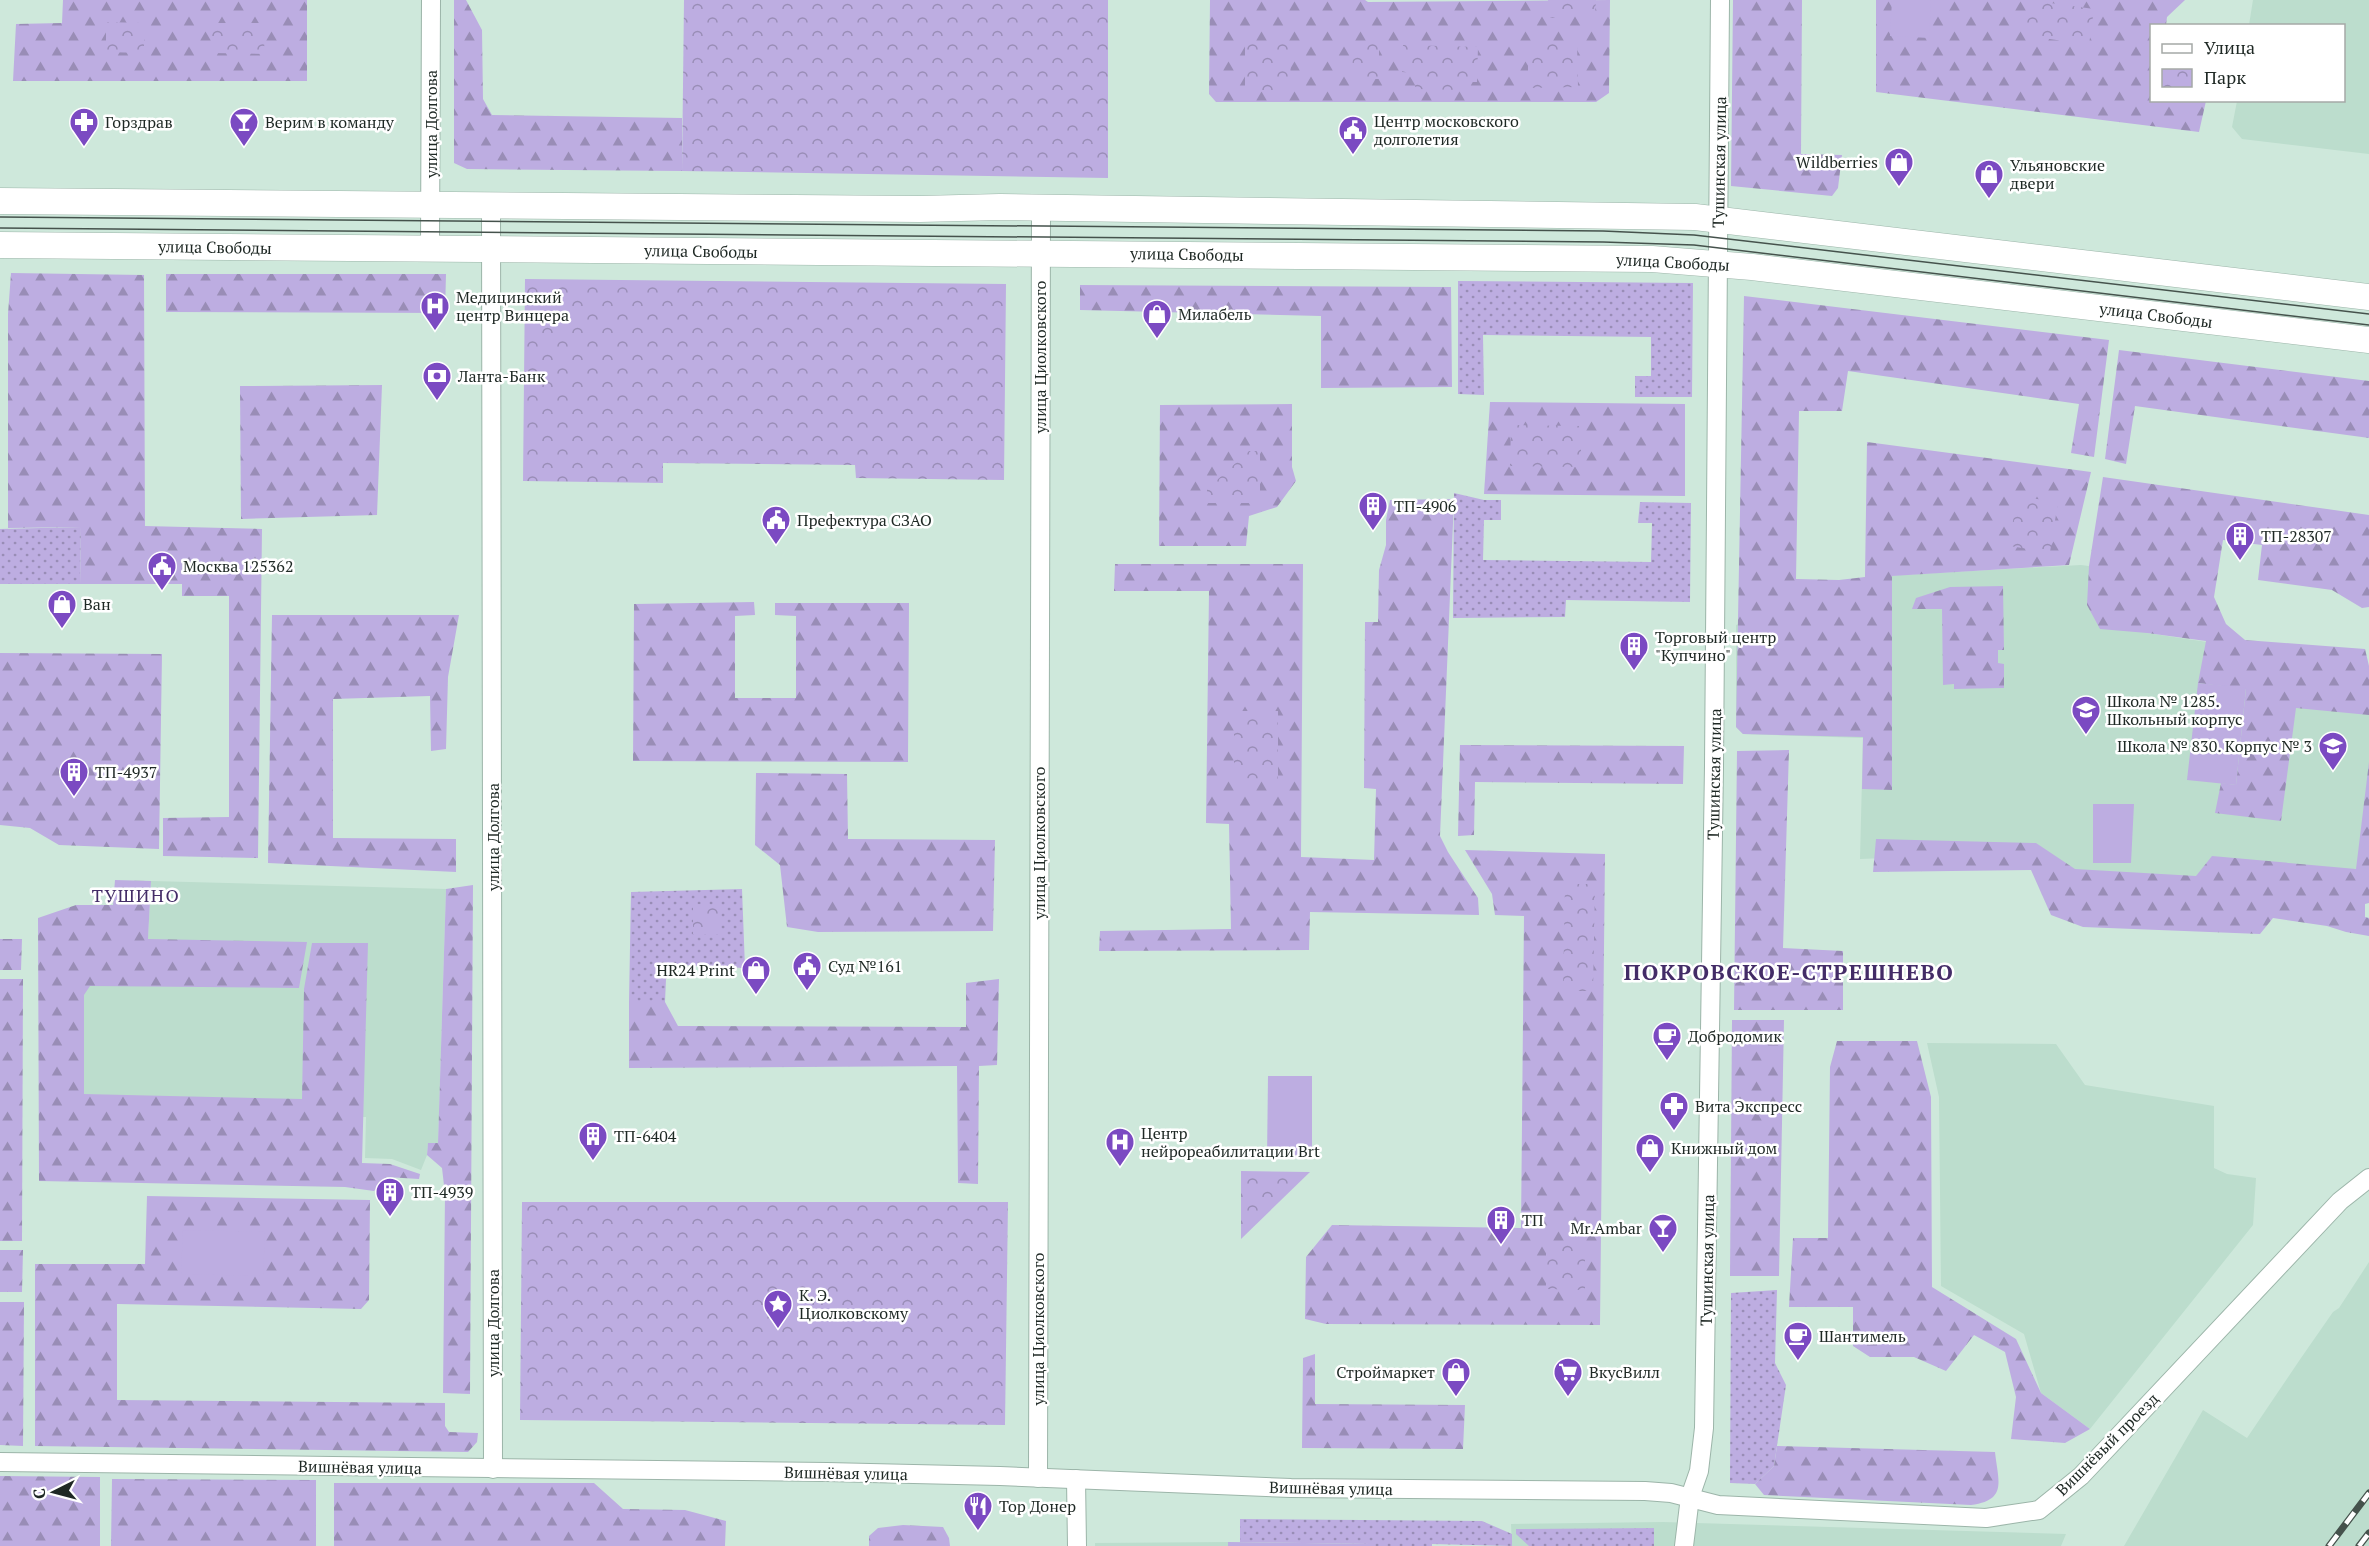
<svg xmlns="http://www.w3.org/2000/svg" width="2369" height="1546" font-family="'PT Serif',serif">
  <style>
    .built { fill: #bcddcd }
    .grass { fill: url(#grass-dots) }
    .forest { fill: url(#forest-firs) }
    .park { fill: url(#park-crowns) }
    .pitch { fill: #bdade1 }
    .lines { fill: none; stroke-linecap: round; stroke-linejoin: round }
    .street-casing { stroke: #9cb5a9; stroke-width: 20 }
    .secondary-casing { stroke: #9cb5a9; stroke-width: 27 }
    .street { stroke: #fff; stroke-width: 18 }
    .secondary { stroke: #fff; stroke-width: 26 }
    .tram { stroke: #45524c; stroke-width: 1.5 }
    .rail-casing { stroke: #45524c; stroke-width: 7 }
    .rail { stroke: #fff; stroke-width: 4.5; stroke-dasharray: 14; stroke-linecap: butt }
    .labels { text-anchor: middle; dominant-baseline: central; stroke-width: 5; stroke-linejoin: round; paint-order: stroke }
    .poi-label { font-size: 16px; fill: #1e2824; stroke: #fff; text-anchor: start }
    .street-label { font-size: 16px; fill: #1e2824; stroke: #fff }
    .neighbourhood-label { font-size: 18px; letter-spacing: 1.5px; fill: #432c67; stroke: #fff }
    .district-label { font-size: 22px; font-weight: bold; letter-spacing: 1.5px; fill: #432c67; stroke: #fff }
  </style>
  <defs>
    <pattern id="grass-dots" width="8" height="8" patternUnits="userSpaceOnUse" patternTransform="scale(1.5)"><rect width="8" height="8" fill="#bdade1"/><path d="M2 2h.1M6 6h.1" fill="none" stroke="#998db6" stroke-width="1.8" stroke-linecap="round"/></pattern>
    <pattern id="forest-firs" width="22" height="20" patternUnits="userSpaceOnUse" patternTransform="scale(1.5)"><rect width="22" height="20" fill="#bdade1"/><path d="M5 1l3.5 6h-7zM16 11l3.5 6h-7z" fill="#998db6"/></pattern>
    <pattern id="park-crowns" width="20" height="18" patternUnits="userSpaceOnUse" patternTransform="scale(1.5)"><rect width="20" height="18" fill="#bdade1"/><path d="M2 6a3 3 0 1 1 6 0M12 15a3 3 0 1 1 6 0" fill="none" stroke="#998db6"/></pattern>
  </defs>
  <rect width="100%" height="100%" fill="#cee8db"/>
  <g class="built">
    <path d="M2253,0H2369V154L2242,139L2232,127L2237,101L2344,100V26L2249,25Z"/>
    <path d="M2081,565L2156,575L2147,633L2369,666V903L2060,884L2034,852L1860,859L1863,738L1743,734L1736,727V625L1865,577Z"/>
    <path d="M151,881L446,889L438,1144H428L427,1155L421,1170L392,1159L365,1158L366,1117L53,1122L55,938H148Z"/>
    <path d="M1927,1043L2056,1044L2085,1085L2214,1106V1168L2227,1174L2256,1178L2253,1225L2090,1429L2041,1393L2024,1334L1941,1286L1939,1097Z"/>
    <path d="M2369,1262V1546H2124L2203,1410L2247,1438L2301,1358L2333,1312L2339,1308Z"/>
    <path d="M1663,1522L2066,1534L2061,1546H1512L1511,1524Z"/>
    <path d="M1228,1542V1546H1095V1543Z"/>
  </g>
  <g class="grass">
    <path d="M1458,281L1693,283L1692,397H1635V376H1651V337L1483,335L1484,395L1458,394Z"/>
    <path d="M1454,493L1484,500H1501V520H1484L1483,560L1651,562L1652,523H1638L1640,502L1691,503L1690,602L1566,600L1565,617L1453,618Z"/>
    <path d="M81,527L80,584H0V529Z"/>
    <path d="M742,889L745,968L681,965L666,979L665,1002H629L631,892Z"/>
    <path d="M1777,1290L1775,1363L1786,1385L1774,1466L1755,1484L1730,1483L1731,1293Z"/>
    <path d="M1240,1519L1482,1521L1512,1534V1546L1432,1544V1546H1371L1370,1544L1240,1542Z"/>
    <path d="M1654,1528V1546H1529L1516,1534V1529Z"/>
  </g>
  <g class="forest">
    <path d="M63,0H307V81H13L16,24L62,23Z"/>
    <path d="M454,0H466L482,30L483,99L492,115L682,118V171L467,169L454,163Z"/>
    <path d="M1210,0H1365L1368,2L1610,0L1609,93L1596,102H1216L1209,94Z"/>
    <path d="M1733,0H1802L1801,154L1842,155L1838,188L1832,196L1731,186Z"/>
    <path d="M1876,0H2185L2167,17L2166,25L2152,26V100L2206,101L2199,132L1876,92Z"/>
    <path d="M11,273L144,275L145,526L262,529L258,858L163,856V818L229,817V596H182V584H80L81,527L8,528V314Z"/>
    <path d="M166,274H446L445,313L166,312Z"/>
    <path d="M1080,285L1451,287L1452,387L1321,388V316L1080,310Z"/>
    <path d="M1744,296L2109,340L2094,457L2071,453L2079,404L1848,371L1842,411H1799L1796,579L1839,580L1865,577L1867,442L2091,472L2069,565L1892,576V790L1862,789L1863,737L1743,734L1736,727Z"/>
    <path d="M2119,350L2369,381V438L2135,406L2126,464L2105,459Z"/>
    <path d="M382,385L377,515L241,519L240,386Z"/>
    <path d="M1490,402L1685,404V496L1484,494Z"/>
    <path d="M1292,404V467L1296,481L1277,507L1249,516L1246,546H1159L1160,405Z"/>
    <path d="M2103,477L2369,515V607L2362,608L2332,590L2258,580L2262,545L2223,540L2214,597L2226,624L2245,640L2365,649L2369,666V715L2296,708L2281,821L2215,813L2221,783L2236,785L2246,689L2198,683L2206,641L2147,633L2100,629L2087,605L2089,566Z"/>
    <path d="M1454,499L1440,836L1448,852L1478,898L1479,915L1310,912L1309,950L1099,951L1100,931L1231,929L1229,824L1206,823L1209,591H1114L1115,564H1303L1301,857L1374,860L1376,789L1364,788L1365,622H1378L1379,570L1386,545V520L1390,500Z"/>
    <path d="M2003,586L2004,650H1998V663L2004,664V688L1954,689V684L1943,685L1942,609H1912L1916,598L1950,587Z"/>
    <path d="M754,602L755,615L735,616V698H796V616L775,615V603H909L908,762L633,761L634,604Z"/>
    <path d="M272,615H459L448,677L446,749L431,751L430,696L333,699V838L456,839V872L268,863Z"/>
    <path d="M0,653L162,654L159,849L59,845L30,828L0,825Z"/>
    <path d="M1460,745L1684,746L1683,784L1475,782L1474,835L1458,836Z"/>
    <path d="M1789,750L1783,948L1843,951V1010H1734L1737,751Z"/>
    <path d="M2369,762V903L2365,904V917L2369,918V936L2346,932L2327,926L2273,918L2260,934L2083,927L2051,915L2031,870L1873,872L1876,839L2036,843L2075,869L2196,876L2212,856L2356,869Z"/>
    <path d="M756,773L847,774L848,839L995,840L993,931L818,932L787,927L780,865L755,845Z"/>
    <path d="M1465,850L1605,854L1600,1325L1326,1324L1305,1319L1306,1257L1332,1225L1521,1228L1524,916L1495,915L1492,894Z"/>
    <path d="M115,880L151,881L148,939L307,942L299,988L90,986L84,995V1094L302,1099L304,989L312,943H368L362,1163L390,1164L420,1174L419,1179L387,1177L374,1191L345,1187L39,1181L38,918L76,905H113Z"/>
    <path d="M473,885L470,1394L443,1393L445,1194L442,1168L427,1155L428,1143H438L446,889Z"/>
    <path d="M0,939H22L21,970H0Z"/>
    <path d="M0,979H23L22,1241H0Z"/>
    <path d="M999,979L997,1065L979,1066L978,1184L958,1183L957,1066L629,1068V1002H665L678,1026L966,1027V983Z"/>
    <path d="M1732,1020H1784L1779,1276H1730Z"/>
    <path d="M1837,1041H1917L1931,1097L1932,1287L2016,1339L2041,1393L2090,1429L2065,1443L2011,1439L2016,1397L2005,1352L1974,1335L1946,1371L1914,1357H1870L1853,1346V1307H1789L1793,1238H1828L1830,1067Z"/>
    <path d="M147,1196L370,1200L369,1300L361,1309L117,1304V1400L445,1403V1426L449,1432L478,1433L477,1442L468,1452L35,1446V1264H145Z"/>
    <path d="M0,1250H23L22,1292H0Z"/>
    <path d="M0,1302H24L23,1446L0,1445Z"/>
    <path d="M1315,1354V1404L1465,1405L1463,1449L1302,1448L1303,1358Z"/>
    <path d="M1777,1446L1995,1452C1998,1481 2008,1500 1971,1505L1764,1495L1755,1484L1774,1466Z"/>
    <path d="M0,1476L100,1477V1546H0Z"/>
    <path d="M112,1479L316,1480V1546H111Z"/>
    <path d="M334,1483H594L623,1509L685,1510L726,1521L725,1546H334Z"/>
    <path d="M903,1525L943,1527L949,1538L950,1546H869V1536L878,1528Z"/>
  </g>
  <g class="park">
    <path d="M684,0H1108V178L682,171Z"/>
    <path d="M1548,0H1596L1595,13L1573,12V18H1547Z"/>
    <path d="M2029,0L2094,9L2089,45L2023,35Z"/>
    <path d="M106,22L144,23V53L106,52Z"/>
    <path d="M212,23H265L264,54L212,53Z"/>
    <path d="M1528,42H1577L1578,87L1528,88Z"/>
    <path d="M1245,43H1291L1290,92L1245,91Z"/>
    <path d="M1352,44H1379V79H1353Z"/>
    <path d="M1403,45L1478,47L1477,82H1464L1463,90L1415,89V73L1402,72Z"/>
    <path d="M525,279L1006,284L1004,480L856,478L855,465L663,463V483L523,481Z"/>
    <path d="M1511,425L1581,426V467L1510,466Z"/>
    <path d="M1249,451H1260V503H1207V489Z"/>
    <path d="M2017,496L2058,502L2050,552L2009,546Z"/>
    <path d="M1234,711H1278V779L1234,778Z"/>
    <path d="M1565,884H1595L1593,991H1563Z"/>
    <path d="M693,904L721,905L720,934H693Z"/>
    <path d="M1241,1171L1310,1172L1241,1239Z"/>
    <path d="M522,1202H1008L1005,1425L520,1420Z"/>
    <path d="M1546,1243H1585V1290L1546,1289Z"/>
  </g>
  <g class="pitch">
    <path d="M1892,0H1931L1929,38L1890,36Z"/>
    <path d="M2198,683L2246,688L2236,785L2187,780Z"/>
    <path d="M2093,804H2134L2131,863H2093Z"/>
    <path d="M1268,1076H1312V1158H1267Z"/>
    <path d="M183,1230L265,1232L263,1276L181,1274Z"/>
    <path d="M1228,1542L1371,1544V1546H1228Z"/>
  </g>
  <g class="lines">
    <g class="street-casing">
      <g id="street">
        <path d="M491,205L493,1469"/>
        <path d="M430,249L431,0"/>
        <path d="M0,1462L827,1472L1000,1476L1291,1488L1645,1491L1671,1493L1718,1505L1986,1518L2039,1510L2081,1476L2340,1201L2369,1178"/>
        <path d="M1038,1478L1041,209"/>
        <path d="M1076,1479L1077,1546"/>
        <path d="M1684,1546L1690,1497L1699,1471L1704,1428L1714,766L1720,0"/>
      </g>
    </g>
    <g class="secondary-casing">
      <g id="secondary">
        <path d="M0,201L920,209L1000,207L1695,217L2369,297"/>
        <path d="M0,245L1652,259L1752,267L2369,340"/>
      </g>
    </g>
    <use href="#street" class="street"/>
    <use href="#secondary" class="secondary"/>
    <g class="tram">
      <path d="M0,217L1603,231L1694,235L2369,314"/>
      <path d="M0,228L1603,242L1694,245L2369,325"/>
    </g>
    <g class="rail-casing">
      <g id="rail">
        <path d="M2329,1546L2369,1493"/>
        <path d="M2359,1546L2369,1533"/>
      </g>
    </g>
    <use href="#rail" class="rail"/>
  </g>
  <defs>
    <g id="pharmacy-pin" transform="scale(1.5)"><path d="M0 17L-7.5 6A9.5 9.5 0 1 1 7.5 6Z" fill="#7b4ac2" stroke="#fff"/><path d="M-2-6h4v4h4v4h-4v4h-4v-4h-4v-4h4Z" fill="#fff"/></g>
    <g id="bar-pin" transform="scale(1.5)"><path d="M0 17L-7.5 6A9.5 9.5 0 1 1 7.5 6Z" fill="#7b4ac2" stroke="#fff"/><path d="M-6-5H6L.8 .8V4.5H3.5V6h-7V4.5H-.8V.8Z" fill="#fff"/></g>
    <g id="civic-pin" transform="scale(1.5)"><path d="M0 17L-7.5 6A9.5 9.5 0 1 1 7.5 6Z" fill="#7b4ac2" stroke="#fff"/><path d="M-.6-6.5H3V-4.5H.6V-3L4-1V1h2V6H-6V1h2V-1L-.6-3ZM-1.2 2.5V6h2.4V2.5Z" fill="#fff"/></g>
    <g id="shop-pin" transform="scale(1.5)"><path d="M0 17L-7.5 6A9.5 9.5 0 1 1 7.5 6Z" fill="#7b4ac2" stroke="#fff"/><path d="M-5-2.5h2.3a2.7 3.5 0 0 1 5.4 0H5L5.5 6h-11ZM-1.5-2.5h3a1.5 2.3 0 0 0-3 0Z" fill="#fff"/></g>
    <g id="hospital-pin" transform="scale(1.5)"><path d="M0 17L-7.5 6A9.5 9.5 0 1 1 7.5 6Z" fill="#7b4ac2" stroke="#fff"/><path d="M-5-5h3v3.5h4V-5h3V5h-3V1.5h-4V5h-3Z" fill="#fff"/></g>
    <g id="bank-pin" transform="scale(1.5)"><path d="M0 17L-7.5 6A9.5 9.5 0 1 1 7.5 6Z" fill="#7b4ac2" stroke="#fff"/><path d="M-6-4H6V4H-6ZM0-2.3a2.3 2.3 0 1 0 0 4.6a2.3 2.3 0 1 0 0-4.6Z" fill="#fff"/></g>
    <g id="building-pin" transform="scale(1.5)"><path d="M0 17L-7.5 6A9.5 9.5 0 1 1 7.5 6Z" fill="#7b4ac2" stroke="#fff"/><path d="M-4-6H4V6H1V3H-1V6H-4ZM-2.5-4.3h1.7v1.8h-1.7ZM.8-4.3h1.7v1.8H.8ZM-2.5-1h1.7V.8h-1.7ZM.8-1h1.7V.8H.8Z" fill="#fff"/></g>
    <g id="school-pin" transform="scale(1.5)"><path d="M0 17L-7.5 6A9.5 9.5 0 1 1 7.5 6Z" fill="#7b4ac2" stroke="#fff"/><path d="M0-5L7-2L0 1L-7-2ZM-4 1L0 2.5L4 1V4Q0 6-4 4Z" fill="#fff"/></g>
    <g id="cafe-pin" transform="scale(1.5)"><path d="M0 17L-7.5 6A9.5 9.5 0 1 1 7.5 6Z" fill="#7b4ac2" stroke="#fff"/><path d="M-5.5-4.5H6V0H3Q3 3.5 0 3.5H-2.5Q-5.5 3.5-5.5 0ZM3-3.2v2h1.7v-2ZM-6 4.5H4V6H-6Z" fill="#fff"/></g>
    <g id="sight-pin" transform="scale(1.5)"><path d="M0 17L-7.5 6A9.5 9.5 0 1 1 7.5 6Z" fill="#7b4ac2" stroke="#fff"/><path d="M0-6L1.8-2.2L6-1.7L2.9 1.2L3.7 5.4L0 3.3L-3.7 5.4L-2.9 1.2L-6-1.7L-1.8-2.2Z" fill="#fff"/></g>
    <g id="supermarket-pin" transform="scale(1.5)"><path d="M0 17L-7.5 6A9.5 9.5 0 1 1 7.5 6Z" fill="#7b4ac2" stroke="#fff"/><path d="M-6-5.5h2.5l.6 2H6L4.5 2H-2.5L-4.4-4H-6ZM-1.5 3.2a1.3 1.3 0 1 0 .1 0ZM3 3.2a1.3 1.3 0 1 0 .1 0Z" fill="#fff"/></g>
    <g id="restaurant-pin" transform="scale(1.5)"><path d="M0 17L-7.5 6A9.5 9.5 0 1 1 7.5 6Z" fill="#7b4ac2" stroke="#fff"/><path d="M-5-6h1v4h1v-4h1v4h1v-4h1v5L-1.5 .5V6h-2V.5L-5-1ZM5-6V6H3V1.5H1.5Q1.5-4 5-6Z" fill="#fff"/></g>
  </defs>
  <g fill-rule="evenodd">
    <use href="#pharmacy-pin" x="84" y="122"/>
    <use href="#bar-pin" x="244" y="122"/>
    <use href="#civic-pin" x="1353" y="130"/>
    <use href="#shop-pin" x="1899" y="162"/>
    <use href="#shop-pin" x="1989" y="174"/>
    <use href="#hospital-pin" x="435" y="306"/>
    <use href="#shop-pin" x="1157" y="314"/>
    <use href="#bank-pin" x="437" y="376"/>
    <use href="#building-pin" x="1373" y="506"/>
    <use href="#civic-pin" x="776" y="520"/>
    <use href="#building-pin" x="2240" y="536"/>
    <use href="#civic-pin" x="162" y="566"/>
    <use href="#shop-pin" x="62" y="604"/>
    <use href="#building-pin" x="1634" y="646"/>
    <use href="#school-pin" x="2086" y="710"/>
    <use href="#school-pin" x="2333" y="746"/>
    <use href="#building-pin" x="74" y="772"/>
    <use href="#civic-pin" x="807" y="966"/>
    <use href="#shop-pin" x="756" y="970"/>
    <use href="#cafe-pin" x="1667" y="1036"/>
    <use href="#pharmacy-pin" x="1674" y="1106"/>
    <use href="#building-pin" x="593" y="1136"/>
    <use href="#hospital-pin" x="1120" y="1142"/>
    <use href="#shop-pin" x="1650" y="1148"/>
    <use href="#building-pin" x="390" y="1192"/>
    <use href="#building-pin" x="1501" y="1220"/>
    <use href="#bar-pin" x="1663" y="1228"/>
    <use href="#sight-pin" x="778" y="1304"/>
    <use href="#cafe-pin" x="1798" y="1336"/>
    <use href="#shop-pin" x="1456" y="1372"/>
    <use href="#supermarket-pin" x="1568" y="1372"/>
    <use href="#restaurant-pin" x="978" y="1506"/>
  </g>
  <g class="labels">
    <g class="poi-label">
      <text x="1374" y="121">Центр московского<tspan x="1374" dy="18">долголетия</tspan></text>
      <text x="105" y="122">Горздрав</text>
      <text x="265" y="122">Верим в команду</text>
      <text x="1878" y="162" text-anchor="end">Wildberries</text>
      <text x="2010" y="165">Ульяновские<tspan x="2010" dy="18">двери</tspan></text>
      <text x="456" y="297">Медицинский<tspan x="456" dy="18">центр Винцера</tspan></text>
      <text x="1178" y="314">Милабель</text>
      <text x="458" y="376">Ланта-Банк</text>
      <text x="1394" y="506">ТП-4906</text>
      <text x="797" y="520">Префектура СЗАО</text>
      <text x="2261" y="536">ТП-28307</text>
      <text x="183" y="566">Москва 125362</text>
      <text x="83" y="604">Ван</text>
      <text x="1655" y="637">Торговый центр<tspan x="1655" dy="18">"Купчино"</tspan></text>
      <text x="2107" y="701">Школа № 1285.<tspan x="2107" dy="18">Школьный корпус</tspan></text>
      <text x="2312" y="746" text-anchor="end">Школа № 830. Корпус № 3</text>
      <text x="95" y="772">ТП-4937</text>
      <text x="828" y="966">Суд №161</text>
      <text x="735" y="970" text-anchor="end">HR24 Print</text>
      <text x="1688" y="1036">Добродомик</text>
      <text x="1695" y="1106">Вита Экспресс</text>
      <text x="1141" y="1133">Центр<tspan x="1141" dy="18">нейрореабилитации Brt</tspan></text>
      <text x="614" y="1136">ТП-6404</text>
      <text x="1671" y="1148">Книжный дом</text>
      <text x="411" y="1192">ТП-4939</text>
      <text x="1522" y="1220">ТП</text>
      <text x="1642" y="1228" text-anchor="end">Mr.Ambar</text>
      <text x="799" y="1295">К. Э.<tspan x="799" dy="18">Циолковскому</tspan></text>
      <text x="1819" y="1336">Шантимель</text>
      <text x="1435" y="1372" text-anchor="end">Строймаркет</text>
      <text x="1589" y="1372">ВкусВилл</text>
      <text x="999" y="1506">Тор Донер</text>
    </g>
    <g class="street-label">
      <text transform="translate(431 124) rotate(-90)">улица Долгова</text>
      <text transform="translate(1719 162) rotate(-89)">Тушинская улица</text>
      <text transform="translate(215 247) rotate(1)">улица Свободы</text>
      <text transform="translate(701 251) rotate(1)">улица Свободы</text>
      <text transform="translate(1187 254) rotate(1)">улица Свободы</text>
      <text transform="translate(1673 262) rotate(3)">улица Свободы</text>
      <text transform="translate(2156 315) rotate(7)">улица Свободы</text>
      <text transform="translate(1040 357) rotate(-90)">улица Циолковского</text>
      <text transform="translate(1714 774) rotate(-89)">Тушинская улица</text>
      <text transform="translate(493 837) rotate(-90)">улица Долгова</text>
      <text transform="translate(1039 843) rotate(-90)">улица Циолковского</text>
      <text transform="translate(1707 1260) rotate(-89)">Тушинская улица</text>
      <text transform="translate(493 1323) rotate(-90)">улица Долгова</text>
      <text transform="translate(1038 1329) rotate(-90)">улица Циолковского</text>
      <text transform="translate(2107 1444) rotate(-45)">Вишнёвый проезд</text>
      <text transform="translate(360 1467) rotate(1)">Вишнёвая улица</text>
      <text transform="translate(846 1473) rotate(1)">Вишнёвая улица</text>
      <text transform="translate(1331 1488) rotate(1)">Вишнёвая улица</text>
    </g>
    <g class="neighbourhood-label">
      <text x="136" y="895">ТУШИНО</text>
    </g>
    <g class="district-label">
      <text x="1789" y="971">ПОКРОВСКОЕ-СТРЕШНЕВО</text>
    </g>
  </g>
  <rect x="2150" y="24" width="195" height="78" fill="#ffffff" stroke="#a5a9a7" stroke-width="1.5"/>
  <rect x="2162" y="44" width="30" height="9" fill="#ffffff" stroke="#a5a9a7" stroke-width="1.5"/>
  <text x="2204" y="54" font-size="18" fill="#1e2824">Улица</text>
  <rect x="2162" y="69" width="30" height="18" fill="url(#park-crowns)" stroke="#a5a9a7" stroke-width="1.5"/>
  <text x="2204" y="84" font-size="18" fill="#1e2824">Парк</text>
  <g transform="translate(54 1492) rotate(264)" stroke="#ffffff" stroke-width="4.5" paint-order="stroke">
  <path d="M0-4.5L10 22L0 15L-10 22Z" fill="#1e2824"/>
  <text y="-9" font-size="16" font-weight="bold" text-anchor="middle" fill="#1e2824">С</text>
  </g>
</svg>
